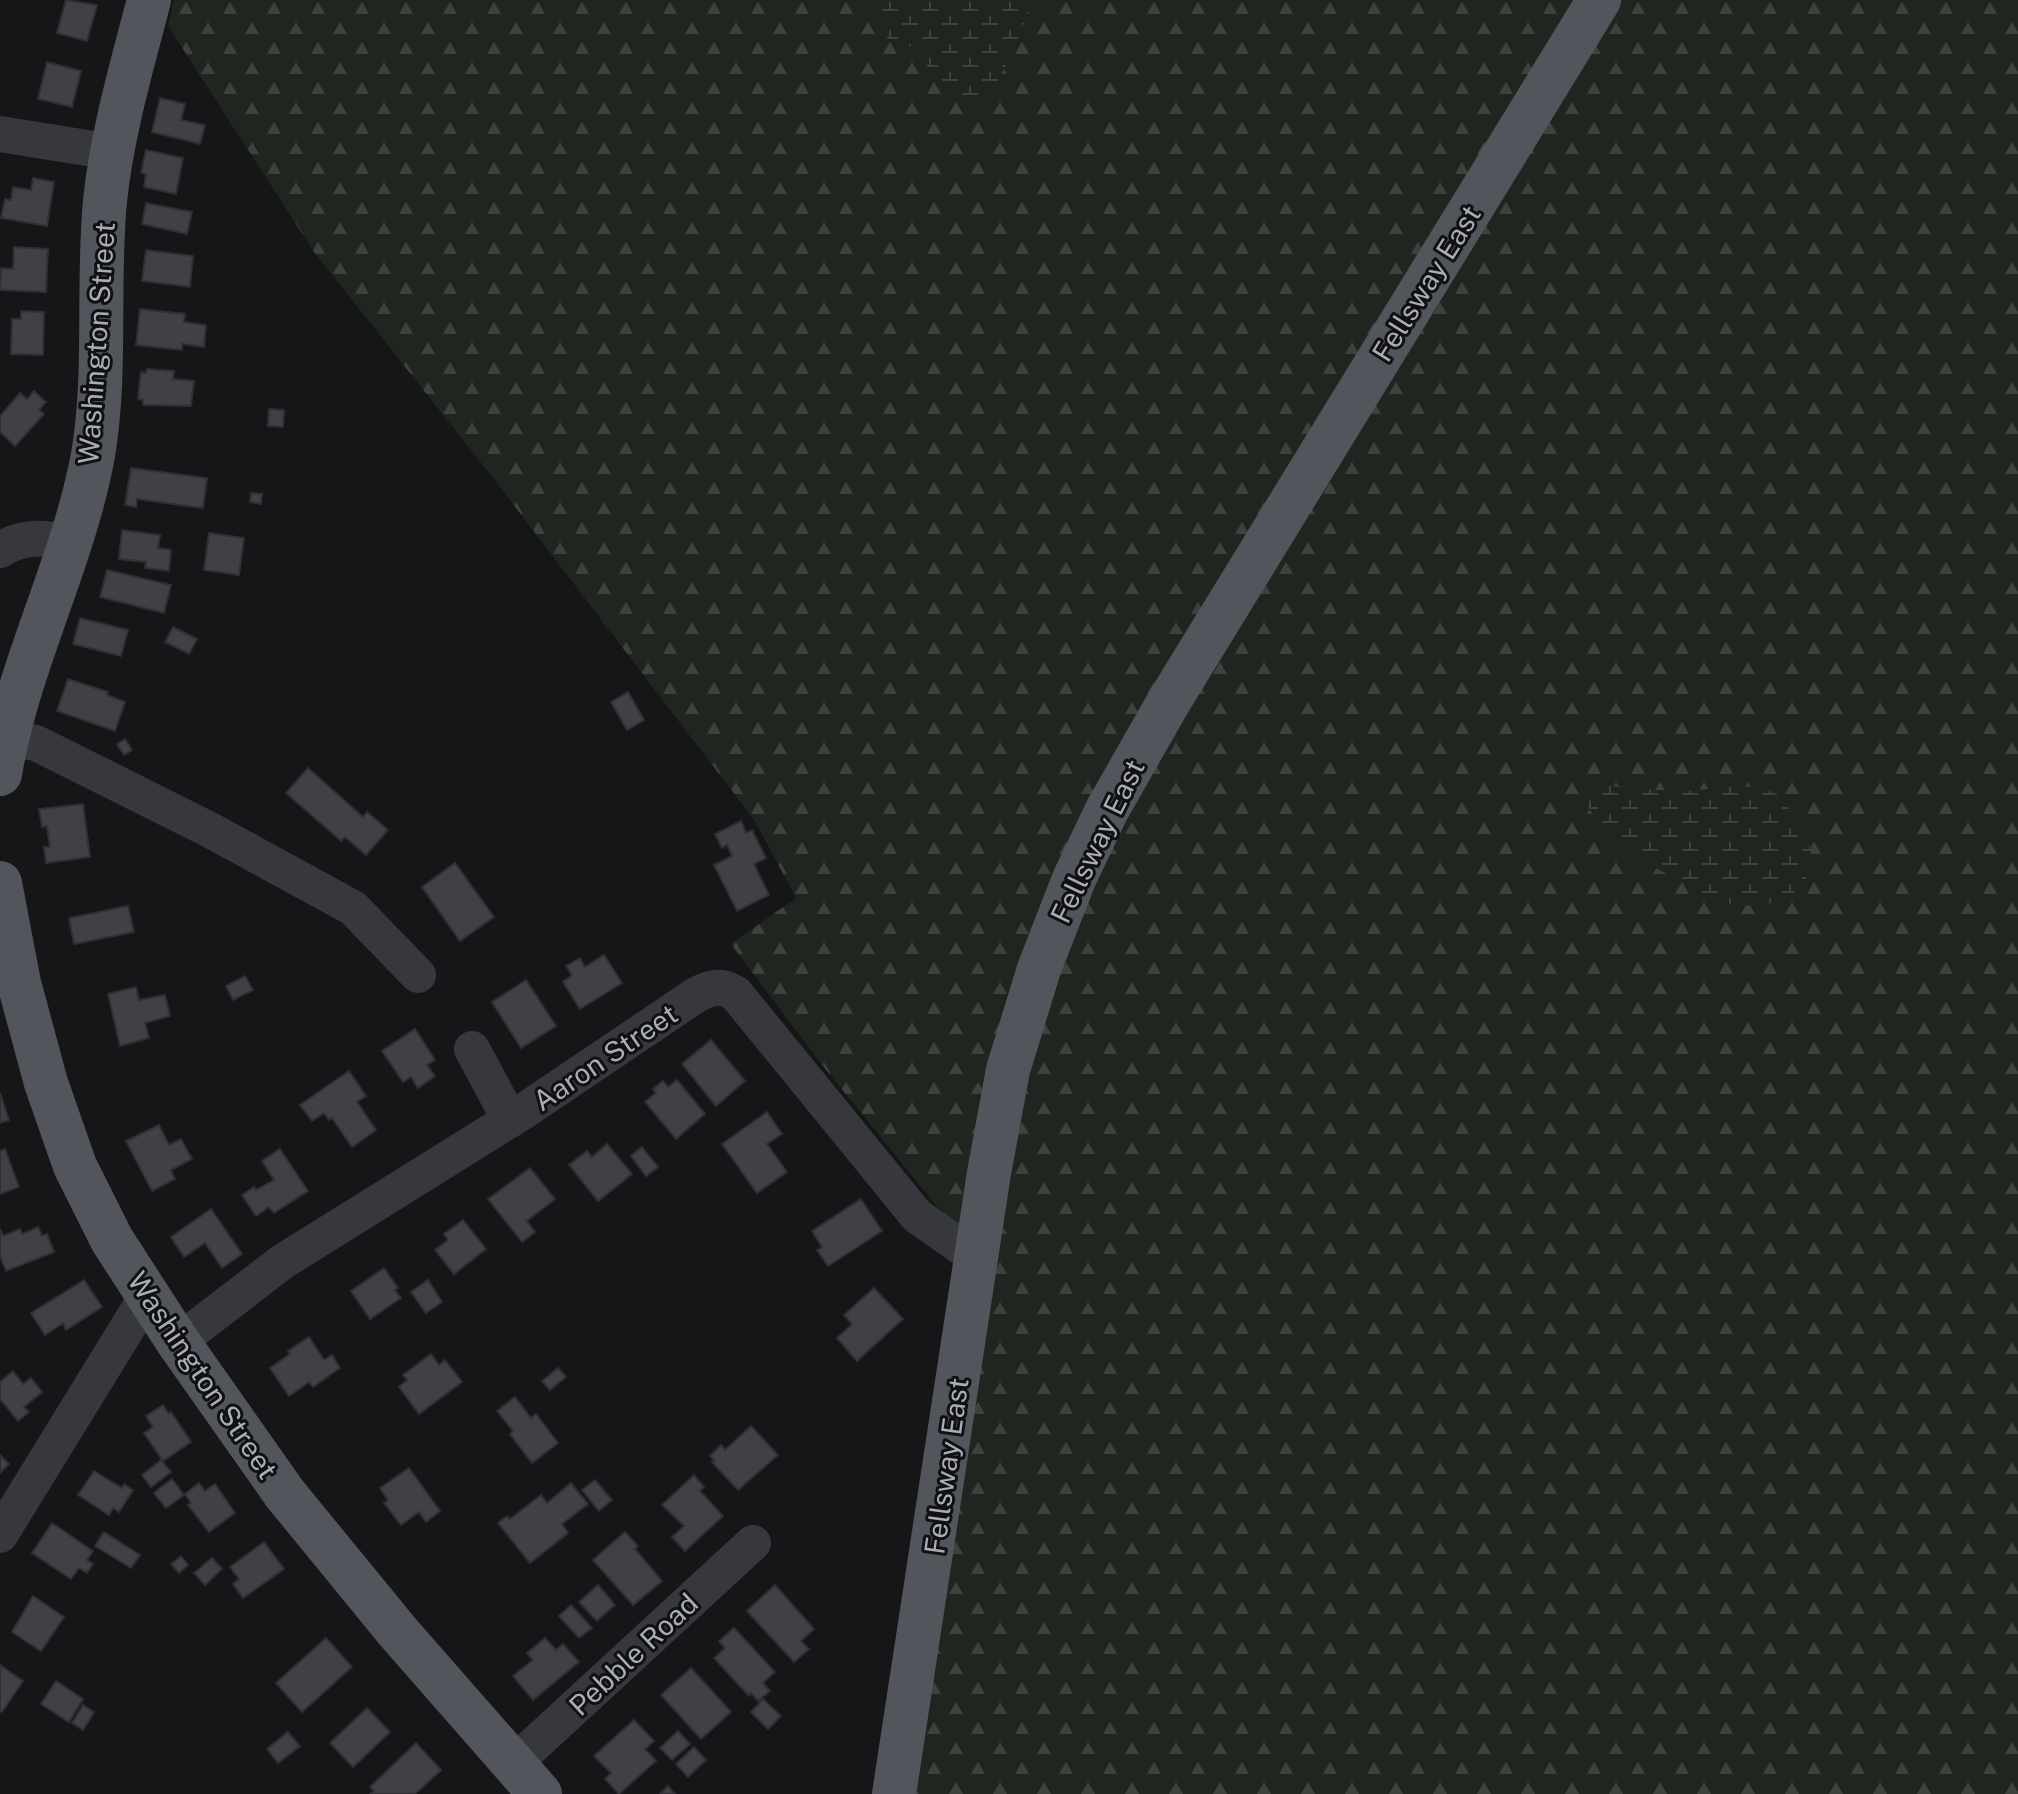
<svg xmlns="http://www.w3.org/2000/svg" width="2018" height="1794" font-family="'Public Sans',sans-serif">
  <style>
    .forest { fill: url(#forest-firs) }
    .wetland { fill: url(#wetland-marsh) }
    .building { fill: #404145; stroke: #303034; stroke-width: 2 }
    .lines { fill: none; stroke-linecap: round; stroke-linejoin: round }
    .minor { stroke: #37383d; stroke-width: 36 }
    .major { stroke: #53555c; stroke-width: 44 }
    .labels { text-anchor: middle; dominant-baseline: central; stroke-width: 6; stroke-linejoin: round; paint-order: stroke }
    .street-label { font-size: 28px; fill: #a8adb8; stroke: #111113 }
  </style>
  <defs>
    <pattern id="forest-firs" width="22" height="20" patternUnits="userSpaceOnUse" patternTransform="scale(2)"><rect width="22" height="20" fill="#1e261f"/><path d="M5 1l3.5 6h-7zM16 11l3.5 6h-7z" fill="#3c433d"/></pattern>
    <pattern id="wetland-marsh" width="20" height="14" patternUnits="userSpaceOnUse" patternTransform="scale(2)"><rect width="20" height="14" fill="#1e261f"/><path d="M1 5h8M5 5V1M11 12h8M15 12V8" fill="none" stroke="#3c433d"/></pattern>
  </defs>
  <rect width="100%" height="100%" fill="#161618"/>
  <path class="forest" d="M174,0H2018V1794H911L991,1273L819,1061L731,944L796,898L755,821L490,474L314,252L168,26Z"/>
  <g class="wetland">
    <path d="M875,0H1030C1026,25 1014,48 1003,71C1001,76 999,83 995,88C978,109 949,97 935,80C928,72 926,60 919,53C911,45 902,41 891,42C878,30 875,17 875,0Z"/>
    <path d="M1591,783L1631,789L1687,791L1737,786L1762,788L1775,793L1783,798L1809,844L1811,853L1807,877L1791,896L1772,903L1744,906L1725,903L1704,895L1608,841L1587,805L1583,791Z"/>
  </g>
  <g class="building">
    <path d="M66,0L97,5L87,41L57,33Z"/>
    <path d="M47,62L81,71L72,107L38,99Z"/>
    <path d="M160,98L185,104L181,120L205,125L200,144L152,132Z"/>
    <path d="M146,150L183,158L176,194L144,187L146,174L141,173Z"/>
    <path d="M33,178L54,182L47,226L1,218L5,199L11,200L13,187L31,190Z"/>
    <path d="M146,203L192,212L187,234L142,224Z"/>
    <path d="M14,247L48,249L46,292L0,290L1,268L13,269Z"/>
    <path d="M146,250L193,256L190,287L142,281Z"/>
    <path d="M140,309L185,314L184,322L206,325L204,347L182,344V350L136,345Z"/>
    <path d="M21,311L44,312L43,355L11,354L12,319H21Z"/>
    <path d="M147,369L174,371L173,379L194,381L191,406L143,405V400L138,399L141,372L146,373Z"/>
    <path d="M34,391L46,402L39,410L44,414L15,446L0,432V416L20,393L27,399Z"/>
    <path d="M269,409L284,410L283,427L268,426Z"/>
    <path d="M131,468L207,478L203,508L137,499L136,507L125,505Z"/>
    <path d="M251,493L262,494L261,504L250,502Z"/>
    <path d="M122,530L160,535L158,548L171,550L169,571L145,568L146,562L119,559Z"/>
    <path d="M209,533L244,538L239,575L204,570Z"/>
    <path d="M107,570L171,585L164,613L100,597Z"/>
    <path d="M80,618L128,630L121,656L73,644Z"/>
    <path d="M173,627L197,639L189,654L165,642Z"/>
    <path d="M68,679L108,692L107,695L125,702L115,731L57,711Z"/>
    <path d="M628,692L644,720L627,730L611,702Z"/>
    <path d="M125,739L132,750L124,755L117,744Z"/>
    <path d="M308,768L363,817L367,812L388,830L366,855L345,837L341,841L286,793Z"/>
    <path d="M83,804L90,857L46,863L44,847H50L47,826L42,827L39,809Z"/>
    <path d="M741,821L746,833L752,830L766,858L754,864L769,895L737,911L714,865L732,856L727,845L722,848L715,834Z"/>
    <path d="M455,863L494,917L460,941L422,887Z"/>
    <path d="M128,906L134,932L74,944L69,918Z"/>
    <path d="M604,955L622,983L580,1009L563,982L572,975L566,966L580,958L585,967Z"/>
    <path d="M245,976L253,990L233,1000L226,986Z"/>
    <path d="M526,980L556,1026L521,1048L492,1002Z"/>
    <path d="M136,987L139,1000L165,995L170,1016L145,1023L149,1038L120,1046L108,994Z"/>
    <path d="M415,1029L435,1060L427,1065L435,1076L418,1088L411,1077L403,1082L382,1051Z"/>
    <path d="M711,1040L745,1081L716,1106L682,1064Z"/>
    <path d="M349,1071L366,1096L357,1102L376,1130L352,1147L332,1118L329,1120L324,1113L312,1121L300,1105Z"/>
    <path d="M677,1080L705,1114L676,1139L645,1102L656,1093L653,1089L663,1081L668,1087Z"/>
    <path d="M0,1093L9,1120L0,1123Z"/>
    <path d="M767,1112L782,1134L767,1144L787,1172L757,1193L722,1144Z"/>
    <path d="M159,1125L169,1145L181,1139L192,1159L171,1170L175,1179L152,1191L126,1141Z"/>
    <path d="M607,1144L632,1174L598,1201L569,1165L587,1151L592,1157Z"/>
    <path d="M642,1147L658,1167L646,1176L631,1156Z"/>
    <path d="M5,1149L19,1187L0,1194V1151Z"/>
    <path d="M280,1149L308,1191L274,1213L269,1207L256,1216L242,1195L254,1187L256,1190L274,1180L262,1161Z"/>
    <path d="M530,1168L555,1199L527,1221L535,1232L522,1242L488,1199Z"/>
    <path d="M861,1199L882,1231L828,1266L817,1250L822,1247L812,1231Z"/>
    <path d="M211,1209L242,1254L222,1268L205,1243L184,1257L171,1237Z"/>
    <path d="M463,1220L486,1249L454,1274L435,1250L448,1240L444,1234Z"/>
    <path d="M38,1227L42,1236L47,1234L54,1252L6,1271L0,1256V1229L3,1236L20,1229L22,1234Z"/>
    <path d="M384,1268L398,1288L395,1290L401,1298L370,1319L351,1291Z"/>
    <path d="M84,1280L102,1307L66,1330L63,1323L45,1335L31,1313Z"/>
    <path d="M428,1280L442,1302L426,1313L411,1292Z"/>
    <path d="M874,1288L903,1319L857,1361L837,1338L852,1324L844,1315Z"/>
    <path d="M309,1337L324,1360L332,1355L340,1368L313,1387L309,1382L289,1396L270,1368L290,1354L288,1351Z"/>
    <path d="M431,1354L439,1365L445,1360L462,1382L419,1414L399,1387L407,1380L403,1375Z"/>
    <path d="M558,1368L566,1377L550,1390L542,1381Z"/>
    <path d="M13,1371L23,1384L31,1378L42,1392L24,1407L29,1412L18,1421L0,1399V1382Z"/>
    <path d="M515,1397L531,1418L536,1414L558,1443L532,1463L510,1434L513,1431L497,1411Z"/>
    <path d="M163,1405L168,1413L171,1412L191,1442L163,1461L144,1433L153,1427L146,1416Z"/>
    <path d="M751,1426L778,1455L738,1490L712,1462L714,1460L710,1456L721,1445L725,1450Z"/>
    <path d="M0,1455L9,1464L0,1473Z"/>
    <path d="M161,1460L171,1472L151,1487L142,1475Z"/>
    <path d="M409,1468L440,1511L426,1522L419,1512L401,1525L384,1503L388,1500L380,1488Z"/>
    <path d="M94,1471L122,1488L124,1484L133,1490L119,1512L113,1508L109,1515L78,1495Z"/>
    <path d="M694,1475L704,1487L700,1491L723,1516L685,1551L672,1537L684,1526L662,1505Z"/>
    <path d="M172,1479L184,1495L166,1508L154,1493Z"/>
    <path d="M595,1480L612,1500L599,1511L582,1490Z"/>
    <path d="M199,1483L205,1491L215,1484L235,1513L209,1532L188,1505L191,1503L185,1494Z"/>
    <path d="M571,1483L588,1504L562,1524L568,1533L530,1563L498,1523L507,1516L510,1519L541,1495L547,1503Z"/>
    <path d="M52,1523L93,1551L87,1560L93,1564L87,1573L79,1568L71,1579L32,1553Z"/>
    <path d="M104,1532L140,1555L131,1568L95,1546Z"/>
    <path d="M625,1532L638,1546L635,1549L662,1581L633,1605L593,1560Z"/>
    <path d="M264,1542L284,1569L243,1598L233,1584L239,1579L230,1567Z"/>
    <path d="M181,1556L188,1565L179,1573L171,1564Z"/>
    <path d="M212,1558L222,1569L205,1585L194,1573Z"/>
    <path d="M598,1585L615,1605L597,1621L579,1602Z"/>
    <path d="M775,1585L814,1629L801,1641L809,1649L794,1662L747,1611Z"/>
    <path d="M33,1596L64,1617L41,1651L12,1632Z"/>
    <path d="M571,1605L592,1628L579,1638L559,1616Z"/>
    <path d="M734,1628L775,1672L763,1683L770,1691L758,1701L751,1693L749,1696L714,1658L725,1648L719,1641Z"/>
    <path d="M326,1638L352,1667L302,1712L276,1683Z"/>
    <path d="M545,1638L556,1650L563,1644L579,1662L533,1700L513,1676L533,1660L527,1653Z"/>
    <path d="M0,1665L23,1681L2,1712L0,1711Z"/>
    <path d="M691,1668L731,1712L701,1739L661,1695Z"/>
    <path d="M56,1681L83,1699L69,1722L41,1704Z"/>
    <path d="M763,1699L781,1716L768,1729L751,1712Z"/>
    <path d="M83,1705L94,1712L83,1730L72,1723Z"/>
    <path d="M367,1708L390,1732L353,1767L330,1743Z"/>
    <path d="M634,1720L654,1741L645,1749L656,1761L619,1794L605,1779L611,1773L594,1756Z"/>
    <path d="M678,1731L690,1744L672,1760L660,1748Z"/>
    <path d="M288,1732L300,1746L278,1763L267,1749Z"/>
    <path d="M416,1743L441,1770L415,1794H370L374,1791L370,1787Z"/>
    <path d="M694,1747L706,1760L688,1777L676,1764Z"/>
    <path d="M668,1786L675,1794H660Z"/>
  </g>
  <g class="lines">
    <g class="minor">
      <path d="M0,134L112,152"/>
      <path d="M0,550C21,536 44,537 68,543"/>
      <path d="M0,737L36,743L210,830L353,908L418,975"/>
      <path d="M472,1049L510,1120"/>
      <path d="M178,1342L282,1262L521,1113L696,995C711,987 722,984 736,994L917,1216L977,1258"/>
      <path d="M0,1535L147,1296"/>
      <path d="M512,1765L753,1543"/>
    </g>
    <g class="major">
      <path d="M0,774C18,664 73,564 93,455C107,373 97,284 105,201C112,133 132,66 149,0"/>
      <path d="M0,883L19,983L46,1083L75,1166L112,1240L178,1342L285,1494L398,1632L540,1794"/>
      <path d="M894,1794L989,1173L1008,1070L1039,969L1074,879L1107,810L1168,703L1599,0"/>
    </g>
  </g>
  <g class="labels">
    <g class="street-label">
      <text transform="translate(1426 283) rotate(-58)">Fellsway East</text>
      <text transform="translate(96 343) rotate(-86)">Washington Street</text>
      <text transform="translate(1097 841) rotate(-64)">Fellsway East</text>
      <text transform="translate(605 1057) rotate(-34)">Aaron Street</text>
      <text transform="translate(203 1375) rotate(56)">Washington Street</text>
      <text transform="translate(946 1466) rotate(-82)">Fellsway East</text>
      <text transform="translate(633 1654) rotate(-43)">Pebble Road</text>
    </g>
  </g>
</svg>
